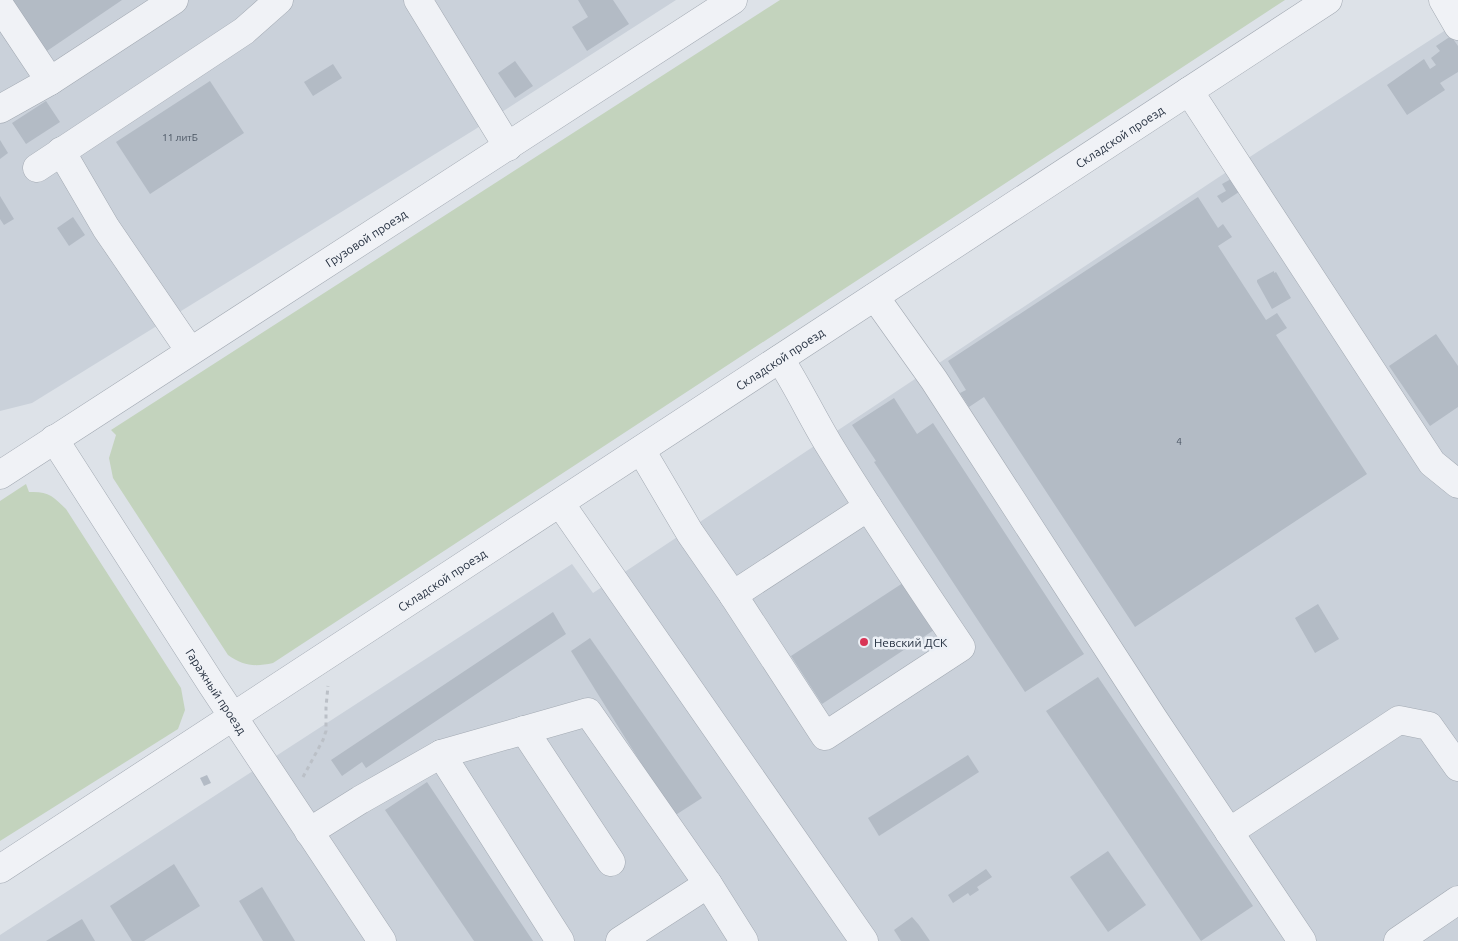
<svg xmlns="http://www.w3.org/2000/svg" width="1458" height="941" font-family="Ubuntu,sans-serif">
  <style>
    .built { fill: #cad1da }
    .green { fill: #c3d3bd }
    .building { fill: #b3bbc5 }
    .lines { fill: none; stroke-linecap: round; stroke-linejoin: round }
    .minor-casing { stroke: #a2a9b2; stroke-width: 29 }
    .path { stroke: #bbc0c7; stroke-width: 3; stroke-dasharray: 4 4; stroke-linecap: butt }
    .minor { stroke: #f0f2f6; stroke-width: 28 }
    .poi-dot { fill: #d93556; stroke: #ecf0f6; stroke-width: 2 }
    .labels { text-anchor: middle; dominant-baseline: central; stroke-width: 5; stroke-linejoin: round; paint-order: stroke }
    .number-label { font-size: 10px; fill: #485361 }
    .street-label { font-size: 12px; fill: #253040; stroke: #ecf0f6 }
    .poi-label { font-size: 12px; fill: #253040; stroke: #ecf0f6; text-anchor: start }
  </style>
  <rect width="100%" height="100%" fill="#dde2e8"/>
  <g class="built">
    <path d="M0,0H676L474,130L32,403L0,411Z"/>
    <path d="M1458,22V941H0V935L572,564L593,593L1222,175Z"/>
  </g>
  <g class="green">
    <path d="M780,0H1285L273,663C255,667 243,666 228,655L113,478L109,458L116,435L111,430Z"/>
    <path d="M26,484L29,492C48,491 53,496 66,509L181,688L185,710L178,729L0,841V501Z"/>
  </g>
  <g class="building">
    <path d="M8,0H122L44,53Z"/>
    <path d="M578,0H613L629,24L587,51L572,27L588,17Z"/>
    <path d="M1451,36L1458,46V72L1440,83L1445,90L1407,115L1387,85L1424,59L1430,69L1436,65L1431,58L1440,51L1436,46Z"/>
    <path d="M515,61L533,86L515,98L498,73Z"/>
    <path d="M333,64L342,78L313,96L304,82Z"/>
    <path d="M210,81L244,133L150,194L116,142Z"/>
    <path d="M46,101L60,122L26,144L12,123Z"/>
    <path d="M0,140L8,153L0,159Z"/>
    <path d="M1231,179L1239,192L1222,203L1217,196L1226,191L1222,184Z"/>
    <path d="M0,196L14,219L4,225L0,219Z"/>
    <path d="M1198,197L1218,228L1223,224L1232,237L1218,246L1266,320L1277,313L1287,328L1276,335L1367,474L1135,627L984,397L969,407L960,393L966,390L948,361Z"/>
    <path d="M73,217L85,235L69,246L57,228Z"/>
    <path d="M1274,271V273L1276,272L1291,298L1272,309L1257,282V280Z"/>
    <path d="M1436,334L1458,366V407L1430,426L1389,366Z"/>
    <path d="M894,398L917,434L933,423L1084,654L1025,692L874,462L876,461L852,425Z"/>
    <path d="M906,581L937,628L822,704L791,656Z"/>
    <path d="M1318,604L1339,639L1315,653L1295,618Z"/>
    <path d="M553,612L566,634L366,768L362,762L342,776L331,760Z"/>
    <path d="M590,638L702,798L674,816L571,651Z"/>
    <path d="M1098,677L1253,906L1201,941L1046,711Z"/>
    <path d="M968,755L979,772L879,836L868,818Z"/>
    <path d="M207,775L211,783L204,786L200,778Z"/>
    <path d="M427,782L533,941H474L385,810Z"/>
    <path d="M1108,851L1146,905L1108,932L1070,877Z"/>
    <path d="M174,864L200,906L144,941H132L110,906Z"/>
    <path d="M986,869L992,877L977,887L979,890L970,896L968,893L953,903L948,895Z"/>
    <path d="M262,887L295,941H263L239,901Z"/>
    <path d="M912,917L919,925L930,941H901L894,930Z"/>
    <path d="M82,919L95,941H46Z"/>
  </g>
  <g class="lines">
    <g class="minor-casing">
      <g id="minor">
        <path d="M418,0L508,147"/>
        <path d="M1443,0L1458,26"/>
        <path d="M0,6L50,81L174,0"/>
        <path d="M1189,91L1432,463L1458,484"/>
        <path d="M0,109L50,81"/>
        <path d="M61,151L106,228L190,351"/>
        <path d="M37,168L244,31L279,0"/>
        <path d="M875,297L934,380L1153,718L1302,941"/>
        <path id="s1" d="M54,439L212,685L382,941"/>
        <path d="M641,450L690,533L733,595L825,736L961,647C916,580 871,514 829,445C812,417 798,387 780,359"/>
        <path id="s2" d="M0,475L733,0"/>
        <path d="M560,503L864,941"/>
        <path d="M733,595L868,507"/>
        <path d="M524,730L611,862"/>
        <path d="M441,754L560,941"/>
        <path d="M309,832L360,800L441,754L588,712L708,884"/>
        <path d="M1229,832L1399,720L1429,726L1458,767"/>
        <path id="s3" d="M0,869L1328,0"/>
        <path d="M620,941L708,884L744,941"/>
        <path d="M1398,941L1458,900"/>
      </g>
    </g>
    <path class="path" d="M303,777L323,740L326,731V707L328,686"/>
    <use href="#minor" class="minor"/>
  </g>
  <circle class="poi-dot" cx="864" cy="642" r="5"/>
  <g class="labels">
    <g class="number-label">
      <text x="180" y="137">11 литБ</text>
      <text x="1179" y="441">4</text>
    </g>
    <g class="street-label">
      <text stroke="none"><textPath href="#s3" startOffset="1338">Складской проезд</textPath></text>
      <text stroke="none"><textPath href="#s2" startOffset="436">Грузовой проезд</textPath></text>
      <text stroke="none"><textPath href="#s3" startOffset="932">Складской проезд</textPath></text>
      <text stroke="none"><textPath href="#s3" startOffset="528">Складской проезд</textPath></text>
      <text stroke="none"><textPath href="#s1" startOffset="300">Гаражный проезд</textPath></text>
    </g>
    <g class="poi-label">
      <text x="874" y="642">Невский ДСК</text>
    </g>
  </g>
</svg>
